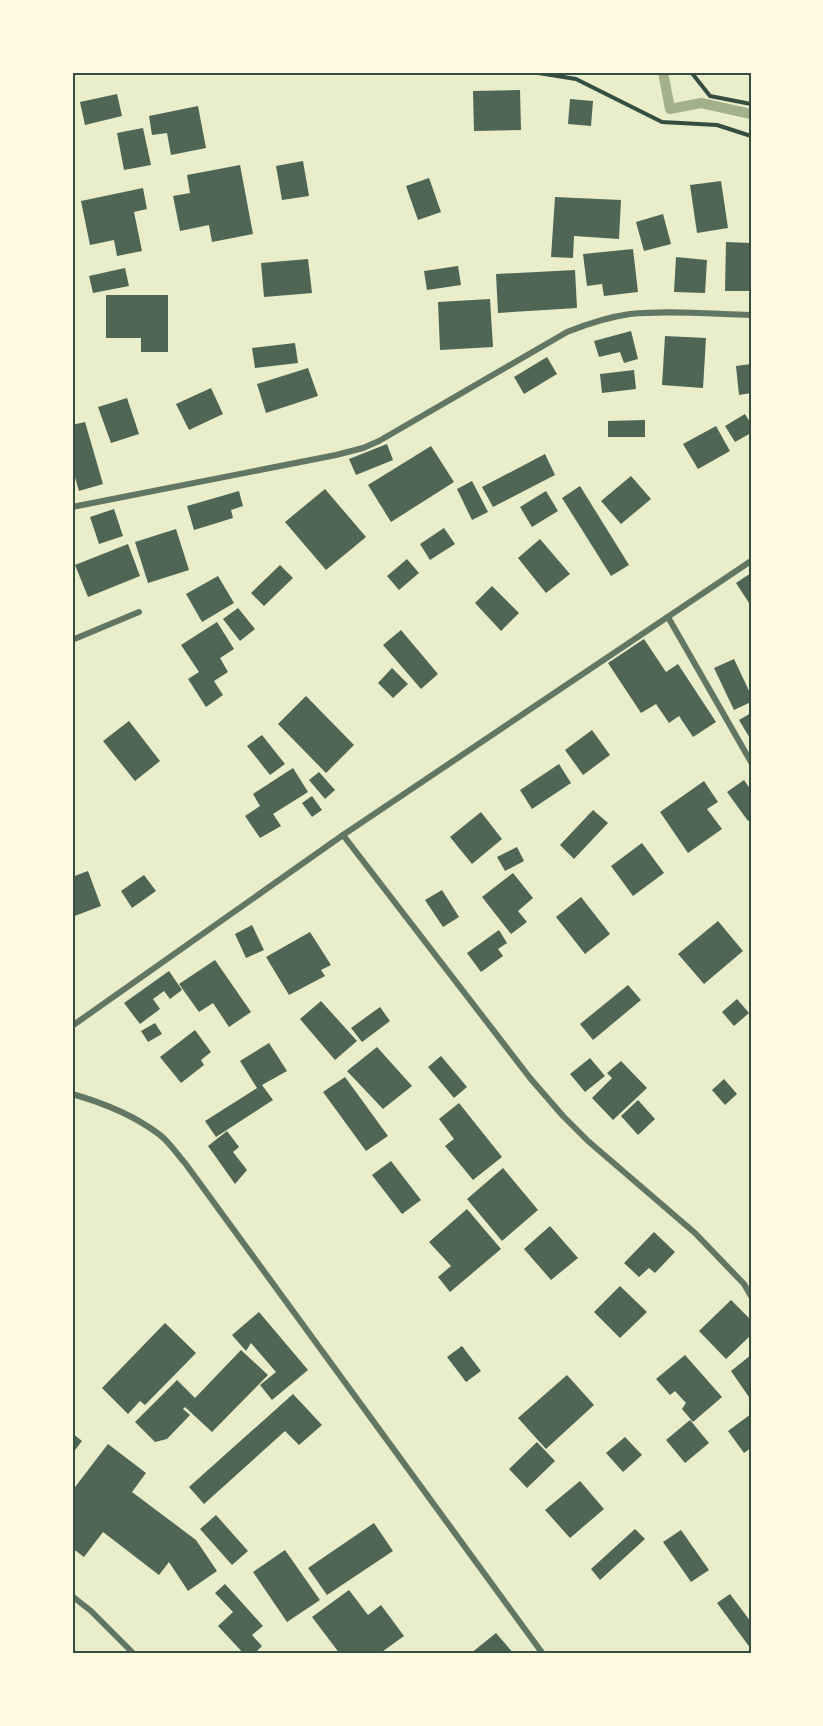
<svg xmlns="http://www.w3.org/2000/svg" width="823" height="1726" font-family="'DM Sans',sans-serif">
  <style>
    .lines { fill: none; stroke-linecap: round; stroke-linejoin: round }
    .stream { stroke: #a3b18a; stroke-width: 10 }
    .building { fill: #4f6655 }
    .path { stroke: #344e41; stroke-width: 4 }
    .minor { stroke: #617663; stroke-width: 6 }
    .neatline { fill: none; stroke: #344e41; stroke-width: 2 }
  </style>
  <rect width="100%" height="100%" fill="#e9edc9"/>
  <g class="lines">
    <path class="stream" d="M663,72L670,109L701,103L751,114"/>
  </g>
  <g class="building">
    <path d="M520,90L521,130L474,131L473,91Z"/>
    <path d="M117,94L122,116L85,125L80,102Z"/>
    <path d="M570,99L593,101L591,126L568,124Z"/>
    <path d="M198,106L206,148L171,155L167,133L152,135L149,116Z"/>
    <path d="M143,128L151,165L124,170L117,133Z"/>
    <path d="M303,161L309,196L282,200L276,166Z"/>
    <path d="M240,165L253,234L212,242L209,225L180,231L173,196L190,193L187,175Z"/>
    <path d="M429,178L441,212L418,220L406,186Z"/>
    <path d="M721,181L728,228L697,233L690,185Z"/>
    <path d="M143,188L147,209L134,212L142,251L117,256L114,240L90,245L81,201Z"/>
    <path d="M555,197L621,200L619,239L574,236L573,258L551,257Z"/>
    <path d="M663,214L671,244L644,251L636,222Z"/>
    <path d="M726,242L751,243V291H725Z"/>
    <path d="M633,249L638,292L604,296L602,284L587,286L583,254Z"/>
    <path d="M676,257L707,260L705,293L674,292Z"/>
    <path d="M308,259L312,293L264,297L261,263Z"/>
    <path d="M458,266L461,285L427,290L424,271Z"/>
    <path d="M125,268L129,286L93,293L89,276Z"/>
    <path d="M575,270L577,308L498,313L496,274Z"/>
    <path d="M106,295H168V352H141V338H106Z"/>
    <path d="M490,299L493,347L440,350L438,302Z"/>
    <path d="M631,331L638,359L624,363L620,352L599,357L594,341Z"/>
    <path d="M665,336L706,338L703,388L662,385Z"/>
    <path d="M295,343L298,363L255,368L252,348Z"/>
    <path d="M547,357L557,374L524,394L514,377Z"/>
    <path d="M751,364V393L739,395L736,366Z"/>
    <path d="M308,368L318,396L266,413L257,384Z"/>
    <path d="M634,370L636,389L602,393L600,374Z"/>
    <path d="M211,388L223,414L189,430L176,404Z"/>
    <path d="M127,398L139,434L111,443L98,407Z"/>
    <path d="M745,414L751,424V433L735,442L725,426Z"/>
    <path d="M645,420V437H608V421Z"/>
    <path d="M85,422L103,484L79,491L74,474L72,475V425Z"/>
    <path d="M716,426L730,451L698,469L683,444Z"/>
    <path d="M387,444L393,460L356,475L349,459Z"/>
    <path d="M431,446L454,482L391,522L368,485Z"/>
    <path d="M545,454L555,475L493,507L482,487Z"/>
    <path d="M631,476L651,499L621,524L601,501Z"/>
    <path d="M472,481L488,512L472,520L457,489Z"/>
    <path d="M580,486L629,565L611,576L562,498Z"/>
    <path d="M325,489L366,537L326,570L285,522Z"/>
    <path d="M239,491L243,506L231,510L233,518L194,530L187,506Z"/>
    <path d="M546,491L558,511L532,527L520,507Z"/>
    <path d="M114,509L123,536L99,544L90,517Z"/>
    <path d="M444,528L455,544L430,560L420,544Z"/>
    <path d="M176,529L189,570L148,583L135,542Z"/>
    <path d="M540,539L570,574L546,593L518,558Z"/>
    <path d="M128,544L140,576L88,597L75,565Z"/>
    <path d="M407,559L419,573L399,590L387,576Z"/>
    <path d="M280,565L293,578L264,606L251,593Z"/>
    <path d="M751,573V606L736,583Z"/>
    <path d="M218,576L234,603L202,622L186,594Z"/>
    <path d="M492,586L519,613L501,631L475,603Z"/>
    <path d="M238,608L255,629L240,641L223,619Z"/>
    <path d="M217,622L234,649L220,658L228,672L214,681L223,695L206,707L188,679L199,672L181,645Z"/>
    <path d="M401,630L438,674L421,689L383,645Z"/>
    <path d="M644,639L666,672L678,664L716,722L693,737L679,716L669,723L656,704L641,713L608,663Z"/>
    <path d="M734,659L751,695V702L734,710L714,668Z"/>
    <path d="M392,668L408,684L393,698L378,683Z"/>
    <path d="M306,696L354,745L326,773L278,724Z"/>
    <path d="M751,713V740L739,720Z"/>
    <path d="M129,721L160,761L135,781L103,741Z"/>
    <path d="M592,730L610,755L583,775L565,750Z"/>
    <path d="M262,735L285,764L270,775L247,746Z"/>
    <path d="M559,764L571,783L532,809L520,790Z"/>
    <path d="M293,768L308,792L273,814L281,826L260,838L245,816L260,806L253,794Z"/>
    <path d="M319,772L335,790L325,799L309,780Z"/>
    <path d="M744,780L751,790V818L748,821L727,792Z"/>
    <path d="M704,781L718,802L707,809L722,829L688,853L660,812Z"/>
    <path d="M312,796L322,810L312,817L302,803Z"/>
    <path d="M593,810L608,823L574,859L560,845Z"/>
    <path d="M481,812L502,839L472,864L450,837Z"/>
    <path d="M642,843L664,873L633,896L611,866Z"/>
    <path d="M517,847L524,861L505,871L497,857Z"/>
    <path d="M88,871L101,906L72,917V877Z"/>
    <path d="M513,873L533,898L518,911L527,922L511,934L482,897Z"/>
    <path d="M144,875L156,891L132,908L121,891Z"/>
    <path d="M442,890L459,917L443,927L425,900Z"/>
    <path d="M581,897L610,934L585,954L556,917Z"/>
    <path d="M718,921L743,951L704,984L678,954Z"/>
    <path d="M252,925L264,950L246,958L235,934Z"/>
    <path d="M499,930L507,943L498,949L503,956L481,972L467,953Z"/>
    <path d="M310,932L331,965L321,970L325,976L289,995L266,957Z"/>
    <path d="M215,960L251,1012L229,1027L213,1003L199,1012L179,984Z"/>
    <path d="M169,971L182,990L170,999L164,991L153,999L160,1009L140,1024L124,1003Z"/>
    <path d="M628,985L641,1000L593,1040L580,1024Z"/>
    <path d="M737,999L749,1013L734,1026L722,1012Z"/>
    <path d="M321,1001L357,1041L335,1060L300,1019Z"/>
    <path d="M380,1007L390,1021L362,1042L351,1028Z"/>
    <path d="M155,1023L162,1034L148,1042L141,1031Z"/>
    <path d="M195,1030L211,1052L201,1060L204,1065L181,1083L160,1057Z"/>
    <path d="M269,1043L287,1071L262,1085L273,1100L216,1137L205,1121L257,1088L240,1061Z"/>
    <path d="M377,1047L412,1086L383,1109L347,1071Z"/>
    <path d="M441,1056L467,1087L454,1098L428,1067Z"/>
    <path d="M590,1058L605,1076L585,1092L570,1074Z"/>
    <path d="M621,1061L647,1088L613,1120L592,1098L612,1078L607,1073Z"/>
    <path d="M345,1077L388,1136L366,1151L323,1092Z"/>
    <path d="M724,1079L737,1094L725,1105L712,1090Z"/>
    <path d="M638,1100L655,1119L638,1135L621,1116Z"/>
    <path d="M459,1103L502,1157L473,1180L445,1146L454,1139L439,1119Z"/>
    <path d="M227,1131L239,1147L233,1152L247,1170L235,1184L208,1146Z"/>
    <path d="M391,1161L421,1200L402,1214L372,1175Z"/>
    <path d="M503,1168L538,1210L502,1241L467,1199Z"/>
    <path d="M467,1209L501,1249L450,1292L438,1277L451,1266L429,1242Z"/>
    <path d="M550,1226L578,1258L551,1280L524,1249Z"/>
    <path d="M654,1232L675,1252L655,1273L649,1268L639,1277L624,1263Z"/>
    <path d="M620,1286L647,1312L620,1338L594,1312Z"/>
    <path d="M731,1300L751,1320V1335L726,1359L699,1331Z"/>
    <path d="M259,1312L308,1370L272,1400L260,1385L276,1372L251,1343L246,1351L232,1335Z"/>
    <path d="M165,1323L196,1353L145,1405L140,1401L128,1414L102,1388Z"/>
    <path d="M462,1346L481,1371L466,1382L447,1357Z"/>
    <path d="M241,1350L268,1375L212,1432L185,1407L183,1409L190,1415L167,1439L155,1442L135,1422L177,1380L195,1398Z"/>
    <path d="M685,1355L722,1397L693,1422L682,1409L686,1403L675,1391L670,1395L656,1379Z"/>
    <path d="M751,1355V1400L731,1371Z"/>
    <path d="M567,1375L594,1405L546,1449L518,1418Z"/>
    <path d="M293,1394L322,1425L299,1445L285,1431L204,1504L189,1487Z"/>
    <path d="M751,1414V1448L744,1453L728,1431Z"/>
    <path d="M690,1420L709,1443L685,1463L666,1440Z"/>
    <path d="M72,1433L82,1441L72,1454Z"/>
    <path d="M625,1437L642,1455L623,1472L606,1453Z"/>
    <path d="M537,1442L555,1461L527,1488L509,1469Z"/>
    <path d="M108,1444L146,1473L132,1492L196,1540L217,1571L188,1591L169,1562L159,1575L103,1532L84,1557L72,1548V1491Z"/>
    <path d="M580,1481L604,1509L570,1538L545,1510Z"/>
    <path d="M216,1515L248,1551L232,1565L200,1529Z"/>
    <path d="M374,1523L393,1551L327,1595L308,1568Z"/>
    <path d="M635,1529L645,1539L600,1580L591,1569Z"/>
    <path d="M681,1530L709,1570L691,1582L663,1542Z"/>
    <path d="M285,1550L320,1600L287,1622L253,1572Z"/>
    <path d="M225,1584L263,1626L252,1635L262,1646L254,1654H244L218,1626L233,1612L215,1593Z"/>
    <path d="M349,1590L368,1615L381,1605L404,1636L379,1654H340L312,1617Z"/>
    <path d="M730,1594L751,1622V1649L717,1603Z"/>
    <path d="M496,1633L514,1654H470Z"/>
  </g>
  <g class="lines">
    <g class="path">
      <path d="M532,72L576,79L662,122L717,125L751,136"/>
      <path d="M691,72L710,96L751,104"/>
    </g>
    <g class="minor">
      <path d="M72,507L336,455L363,448L379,441L567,332C587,324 608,317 630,314C668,310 712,314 751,315"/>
      <path d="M668,617L751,762"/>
      <path d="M72,640L139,612"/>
      <path d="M343,835L530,1078L563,1116L588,1141L695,1233L744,1284L751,1296"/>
      <path d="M72,1026L343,835L751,561"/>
      <path d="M72,1094C104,1103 134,1115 160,1135C170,1143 177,1154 185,1163L543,1654"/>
      <path d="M72,1596L91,1611L134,1654"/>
    </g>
  </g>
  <rect width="823" height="1726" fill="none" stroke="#fefae0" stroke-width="147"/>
  <rect x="74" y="74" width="676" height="1578" class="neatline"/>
</svg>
